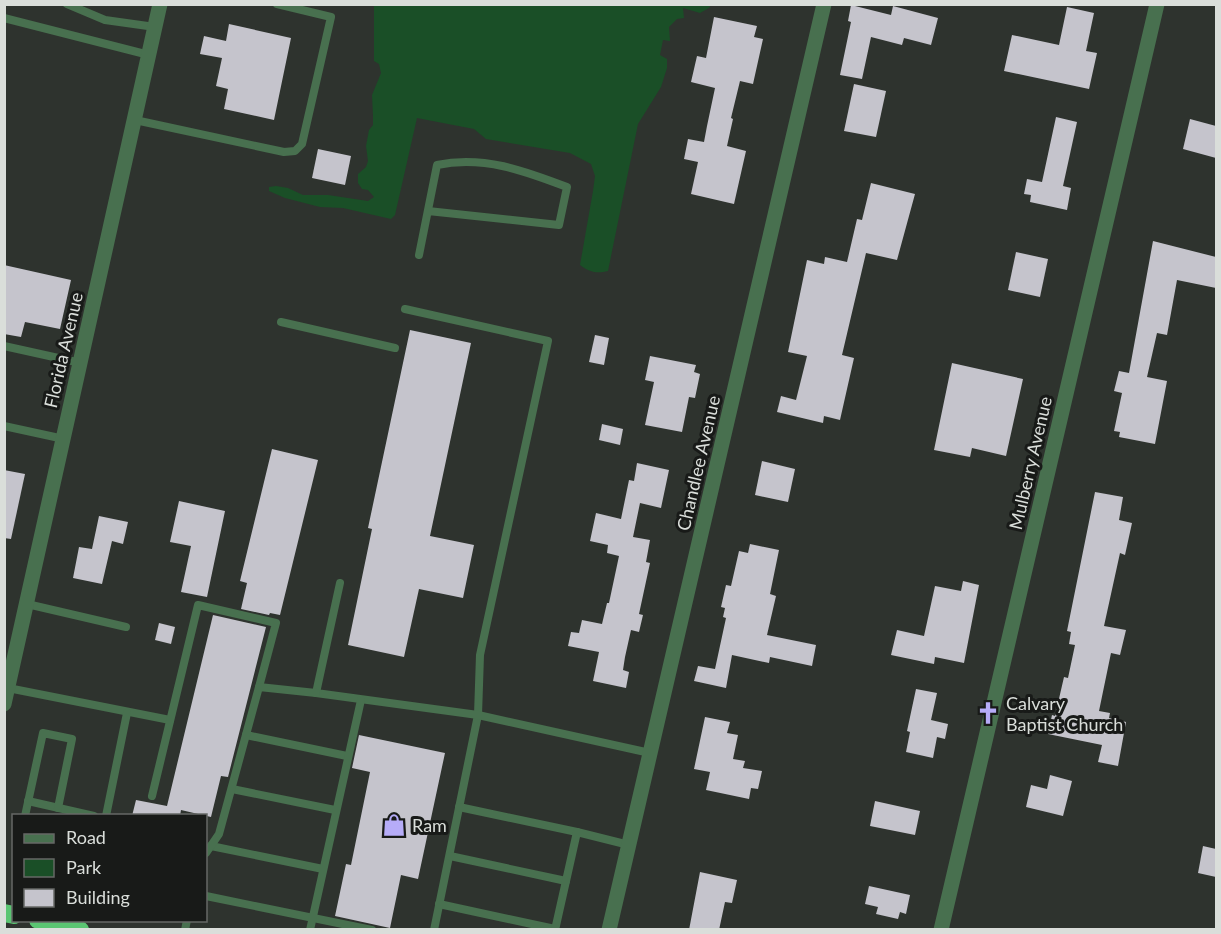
<svg xmlns="http://www.w3.org/2000/svg" width="1221" height="934" font-family="Lato,sans-serif">
  <style>
    .green { fill: #1a4f27 }
    .building { fill: #c5c4cc }
    .lines { fill: none; stroke-linecap: round; stroke-linejoin: round }
    .lane { stroke: #48704f; stroke-width: 8 }
    .street { stroke: #48704f; stroke-width: 15 }
    .highway { stroke: #5ac572; stroke-width: 18 }
    .labels { text-anchor: middle; dominant-baseline: central; stroke-width: 6; stroke-linejoin: round; paint-order: stroke }
    .street-label { font-size: 18px; fill: #dadeda; stroke: #181a18 }
    .poi-label { font-size: 18px; fill: #dadeda; stroke: #181a18; text-anchor: start }
  </style>
  <rect width="100%" height="100%" fill="#2e332e"/>
  <path class="green" d="M374,5H711L709,8L700,13L683,8L684,18L677,19L669,27L670,41L663,40L660,55L667,59V68L661,87L638,124L608,271C597,274 589,272 580,265L593,191L595,176L591,164L570,153L486,139L474,129L417,118L395,215L391,219L343,208L320,207L285,198L269,191V187L276,186L288,188L303,195H328L368,201L374,197L368,190L362,189L358,183V174L366,167L368,161L366,146L369,130L373,125V116L372,95L381,73L379,64L374,61Z"/>
  <g class="building">
    <path d="M851,5L891,15L893,6L938,18L931,45L904,38L902,45L871,37L862,79L840,75L851,22L848,21Z"/>
    <path d="M1067,7L1094,13L1086,51L1097,53L1089,89L1004,71L1012,35L1059,45Z"/>
    <path d="M714,17L757,26L754,37L763,39L753,84L740,81L731,118L733,119L727,146L746,151L734,204L691,194L698,162L684,159L688,139L704,142L707,126L715,88L691,82L697,56L706,58Z"/>
    <path d="M229,24L291,38L274,120L224,109L228,89L216,86L222,58L200,54L204,36L226,41Z"/>
    <path d="M854,84L886,91L876,137L844,131Z"/>
    <path d="M1056,117L1077,122L1063,186L1071,188L1067,210L1030,202L1031,195L1024,194L1027,179L1042,182Z"/>
    <path d="M1190,119L1216,126V158L1183,149Z"/>
    <path d="M318,149L351,156L345,185L312,178Z"/>
    <path d="M871,183L915,194L897,260L866,253L842,355L854,358L840,420L824,416L823,423L777,412L781,396L796,400L807,356L788,352L807,260L824,264L825,257L847,262L857,219L862,220Z"/>
    <path d="M1153,241L1216,257V288L1177,280L1167,335L1157,333L1147,377L1167,381L1155,444L1119,437L1120,432L1114,431L1122,393L1114,391L1119,371L1129,373Z"/>
    <path d="M1016,252L1048,259L1040,297L1008,290Z"/>
    <path d="M4,265L71,280L60,329L25,322L21,337L4,334Z"/>
    <path d="M410,330L471,343L430,536L474,545L463,598L419,589L404,657L348,645L372,529L368,528Z"/>
    <path d="M595,335L609,338L604,365L589,362Z"/>
    <path d="M650,356L696,365L694,372L700,374L695,398L689,397L682,432L645,425L654,382L645,380Z"/>
    <path d="M952,363L1023,379L1006,456L972,448L970,457L934,450Z"/>
    <path d="M602,424L623,429L620,445L599,440Z"/>
    <path d="M272,449L318,460L280,615L270,613L269,615L241,609L247,583L240,581Z"/>
    <path d="M762,461L795,469L788,502L755,495Z"/>
    <path d="M637,463L669,470L661,508L640,503L633,537L650,540L646,562L650,563L639,614L643,615L639,632L631,630L625,657L623,670L629,672L626,688L593,681L599,652L568,646L571,632L579,633L582,620L602,624L607,603H609L619,556L607,553L608,545L590,541L596,513L621,519L629,480L634,481Z"/>
    <path d="M4,470L25,474L11,539L4,538Z"/>
    <path d="M1095,492L1123,497L1119,520L1132,523L1125,555L1120,553L1104,626L1126,630L1120,655L1111,653L1099,711L1110,713L1109,718L1126,722L1118,766L1098,762L1102,745L1048,734L1052,715L1055,716L1064,677L1068,678L1075,645L1069,644L1071,632L1067,631Z"/>
    <path d="M179,501L225,511L207,597L181,592L191,546L170,542Z"/>
    <path d="M99,516L128,522L123,544L112,541L102,584L73,578L79,547L92,549Z"/>
    <path d="M750,544L779,550L770,594L776,596L767,635L816,645L812,666L770,657L769,663L732,655L726,688L694,681L698,666L715,669L726,618L723,617L725,608L721,607L726,585L731,586L739,551L748,553Z"/>
    <path d="M963,581L979,585L964,663L935,657L934,664L891,655L897,630L924,636L935,586L961,591Z"/>
    <path d="M213,615L266,627L228,777L221,776L211,817L181,810L180,816H132L136,800L167,806Z"/>
    <path d="M159,623L175,627L171,644L155,640Z"/>
    <path d="M916,689L937,693L931,720L948,724L945,739L937,737L933,758L906,752L910,732L907,731Z"/>
    <path d="M705,717L730,722L727,733L738,735L733,759L745,761L743,768L762,771L758,789L751,788L749,799L706,790L710,772L694,769Z"/>
    <path d="M359,735L445,753L418,879L401,875L390,928L335,916L346,864L351,865L370,772L352,768Z"/>
    <path d="M1050,775L1072,781L1063,816L1026,807L1031,785L1047,789Z"/>
    <path d="M875,801L920,811L915,835L870,826Z"/>
    <path d="M1203,846L1216,849V877L1198,873Z"/>
    <path d="M700,872L737,880L732,903L725,902L719,930H689Z"/>
    <path d="M869,886L910,895L906,914L900,912L898,919L876,914L878,907L865,904Z"/>
  </g>
  <g class="lines">
    <g class="lane">
      <path d="M67,4L105,20L155,27"/>
      <path d="M4,18L149,55"/>
      <path d="M135,120L284,152L295,151L302,144L331,17L277,4"/>
      <path d="M419,255L437,165C483,155 525,171 567,187L559,225L428,211"/>
      <path d="M405,309L548,341L480,655L478,715L434,930"/>
      <path d="M281,322L395,348"/>
      <path d="M4,346L81,363"/>
      <path d="M4,426L64,439"/>
      <path d="M340,583L316,693L478,715L650,753"/>
      <path d="M27,604L126,627"/>
      <path d="M8,688L170,720"/>
      <path d="M246,735L347,756"/>
      <path d="M232,789L335,810"/>
      <path d="M152,796L198,605L276,623L259,687"/>
      <path d="M28,801L94,816"/>
      <path d="M459,807L577,832"/>
      <path d="M25,816L43,733L72,739L58,808"/>
      <path d="M106,816L127,713"/>
      <path d="M211,846L323,869"/>
      <path d="M206,853L219,834L259,687L316,693"/>
      <path d="M450,856L566,881"/>
      <path d="M206,896L372,930"/>
      <path d="M439,904L555,929"/>
      <path d="M185,930L187,920"/>
      <path d="M310,930L361,700"/>
      <path d="M555,930L577,832L629,845"/>
    </g>
    <g class="street">
      <path d="M4,704L160,4"/>
      <path d="M609,930L824,4"/>
      <path d="M941,930L1157,4"/>
    </g>
    <g class="highway">
      <path d="M4,913L14,915"/>
      <path d="M38,920L80,930"/>
    </g>
  </g>
  <defs>
    <g id="church-bare" transform="scale(1.8)"><path d="M-1.2-6h2.4v3.5h3.3v2.4h-3.3V6h-2.4V-.1h-3.3v-2.4h3.3Z" fill="#b6acf8" stroke="#181a18" stroke-width="2.5" paint-order="stroke"/></g>
    <g id="shop-bare" transform="scale(1.8)"><path d="M-5-2.5h2.3a2.7 3.5 0 0 1 5.4 0H5L5.5 6h-11ZM-1.5-2.5h3a1.5 2.3 0 0 0-3 0Z" fill="#b6acf8" stroke="#181a18" stroke-width="2.5" paint-order="stroke"/></g>
  </defs>
  <g fill-rule="evenodd">
    <use href="#church-bare" x="988" y="713"/>
    <use href="#shop-bare" x="394" y="825"/>
  </g>
  <g class="labels">
    <g class="street-label">
      <text transform="translate(63 350) rotate(-77)">Florida Avenue</text>
      <text transform="translate(698 463) rotate(-77)">Chandlee Avenue</text>
      <text transform="translate(1030 463) rotate(-77)">Mulberry Avenue</text>
    </g>
    <g class="poi-label">
      <text x="1006" y="703">Calvary<tspan x="1006" dy="21">Baptist Church</tspan></text>
      <text x="412" y="825">Ram</text>
    </g>
  </g>
  <rect width="1221" height="934" fill="none" stroke="#dadeda" stroke-width="12"/>
  <rect x="12" y="814" width="195" height="108" fill="#181a18" stroke="#666866" stroke-width="1.5"/>
  <rect x="24" y="834" width="30" height="9" fill="#48704f" stroke="#666866" stroke-width="1.5"/>
  <text x="66" y="844" font-size="18" fill="#dadeda">Road</text>
  <rect x="24" y="859" width="30" height="18" fill="#1a4f27" stroke="#666866" stroke-width="1.5"/>
  <text x="66" y="874" font-size="18" fill="#dadeda">Park</text>
  <rect x="24" y="889" width="30" height="18" fill="#c5c4cc" stroke="#666866" stroke-width="1.5"/>
  <text x="66" y="904" font-size="18" fill="#dadeda">Building</text>
</svg>
